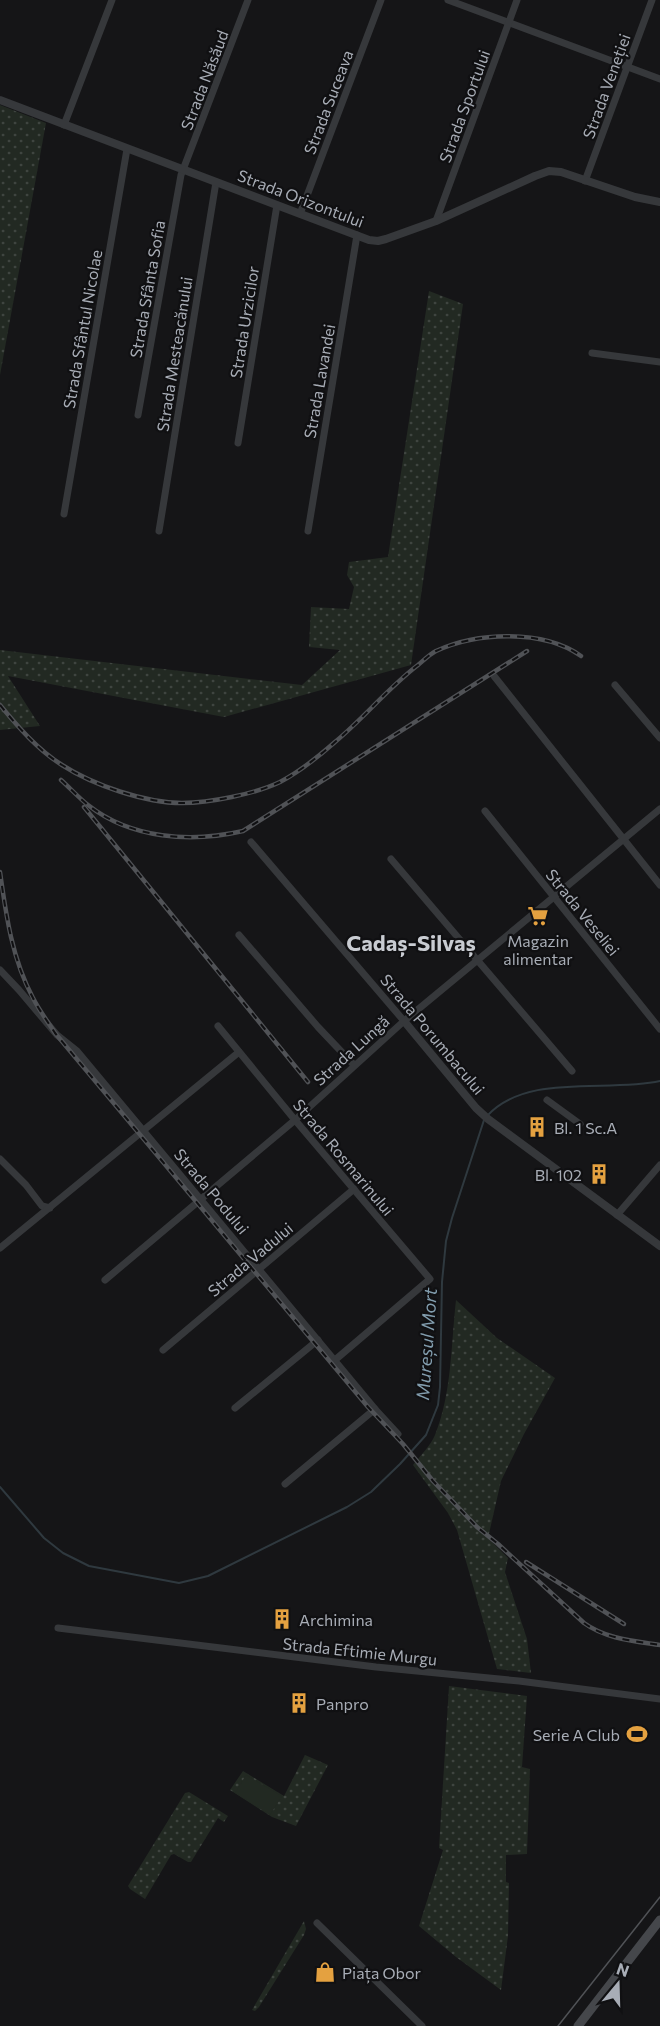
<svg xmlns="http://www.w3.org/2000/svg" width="660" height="2026" font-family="Commissioner,sans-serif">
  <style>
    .grass { fill: url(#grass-dots) }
    .pitch { fill: #222922 }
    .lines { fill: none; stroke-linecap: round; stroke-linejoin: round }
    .stream { stroke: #2f393f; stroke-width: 2 }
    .minor { stroke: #36383b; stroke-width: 7 }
    .tertiary { stroke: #36383b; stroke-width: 8 }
    .secondary { stroke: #45474b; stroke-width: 9 }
    .tram { stroke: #505256; stroke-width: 1.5 }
    .rail-casing { stroke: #505256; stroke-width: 4.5 }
    .rail { stroke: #101012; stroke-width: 2; stroke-dasharray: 7; stroke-linecap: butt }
    .labels { text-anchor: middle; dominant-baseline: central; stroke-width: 4.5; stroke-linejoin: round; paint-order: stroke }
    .street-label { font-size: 16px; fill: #a8adb6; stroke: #101012 }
    .poi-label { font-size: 16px; fill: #a8adb6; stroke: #101012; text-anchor: start }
    .water-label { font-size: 18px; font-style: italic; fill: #829dae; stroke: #101012 }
    .district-label { font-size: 22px; font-weight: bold; fill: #c9ccd2; stroke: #101012 }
  </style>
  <defs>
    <pattern id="grass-dots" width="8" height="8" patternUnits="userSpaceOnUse" patternTransform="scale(1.5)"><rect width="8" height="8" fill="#222922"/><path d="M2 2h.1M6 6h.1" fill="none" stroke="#3f4540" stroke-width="1.8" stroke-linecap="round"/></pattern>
  </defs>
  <rect width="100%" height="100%" fill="#151517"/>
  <g class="grass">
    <path d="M0,105L46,123L0,375Z"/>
    <path d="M429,291L463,304L411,665L224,717L8,676L40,726L0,730V650L302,685L340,650L309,647L311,607L349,609L354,587L347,575L349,562L388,557Z"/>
    <path d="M456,1300L497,1338L555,1378L524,1434L501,1481L488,1538L508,1558L505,1572L527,1639L531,1673L497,1669L457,1530L448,1513L413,1465C420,1456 431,1445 435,1435C452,1393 451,1344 456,1300Z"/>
    <path d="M449,1686L527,1696L522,1767L530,1769L527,1854L506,1855V1882L509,1883L508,1936L501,1990L456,1957L419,1926L443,1850L439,1848Z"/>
    <path d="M305,1755L328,1765L296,1826L272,1817L230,1790L243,1771L284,1796Z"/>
    <path d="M189,1792L228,1816L224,1822L218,1818L191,1862H188L174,1854L171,1855L145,1899L130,1889L128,1886L185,1793Z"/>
    <path d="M304,1921L306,1929L304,1935L259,2007L255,2011L252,2010Z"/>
  </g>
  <path class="pitch" d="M246,1775L282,1796L270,1815L235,1793Z"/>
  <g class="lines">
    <g class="stream">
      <path d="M487,1116C527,1072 608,1093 660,1081"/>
      <path d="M0,1487L44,1538L63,1553L89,1566L179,1583L208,1576L347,1507L371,1492L400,1464L426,1435L438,1405L440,1387L442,1282L446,1241L452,1218L484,1120"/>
    </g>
    <g class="minor">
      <path d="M448,0L660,79"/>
      <path d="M64,125L112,0"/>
      <path d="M585,181L652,0"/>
      <path d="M300,214L381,0"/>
      <path d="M436,221L517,0"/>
      <path d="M592,353L660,362"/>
      <path d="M138,415L181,175L248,0"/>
      <path d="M238,443L277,205"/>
      <path d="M64,514L127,149"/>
      <path d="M159,531L216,182"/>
      <path d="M308,531L357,235"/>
      <path d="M494,676L660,885"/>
      <path d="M615,685L660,738"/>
      <path d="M485,811L660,1029"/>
      <path d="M251,842L404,1021"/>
      <path d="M391,859L572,1071"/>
      <path d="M239,935L318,1027L354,1065"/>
      <path d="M0,970L19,990L57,1035L77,1051L375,1409L398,1434"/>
      <path d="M218,1026L295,1120L430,1279L335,1360"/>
      <path d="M547,1100L580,1124"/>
      <path d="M0,1159L26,1185L42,1206L50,1208"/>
      <path d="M617,1215L660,1165"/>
      <path d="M0,1248L239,1052"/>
      <path d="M105,1280L295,1120L404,1021L660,809"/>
      <path d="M163,1350L354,1189"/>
      <path d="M235,1408L318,1340"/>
      <path d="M285,1484L375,1409"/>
      <path d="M58,1628L376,1667L519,1681L660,1699"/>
      <path d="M317,1923L422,2026"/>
    </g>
    <g class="tertiary">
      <path d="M0,100L369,240L378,241L386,239L436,221L535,176L549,171L561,172L635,197L660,202"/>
      <path d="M404,1021L476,1108L488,1119L660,1246"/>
    </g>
    <path class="secondary" d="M578,2026L660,1920"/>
    <path class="tram" d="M558,2026L660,1897"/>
    <g class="rail-casing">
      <g id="rail">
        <path d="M0,705C18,727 38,750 62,765C93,785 145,803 182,803C209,803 255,794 280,782C299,772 318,757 335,742C364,718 388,688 418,665C424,660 430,654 436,651C477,632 543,629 581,656"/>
        <path d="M61,780C70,788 79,798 88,805C131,839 191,843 243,831L527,651"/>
        <path d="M84,807L308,1082"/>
        <path d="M0,872C6,915 12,959 33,998C39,1010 48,1022 55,1033L368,1407L403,1444L433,1481L477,1527L498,1544L584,1623C606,1639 634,1641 660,1645"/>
        <path d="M526,1562L624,1624"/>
      </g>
    </g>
    <use href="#rail" class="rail"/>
  </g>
  <defs>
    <g id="supermarket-bare" transform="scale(1.62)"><path d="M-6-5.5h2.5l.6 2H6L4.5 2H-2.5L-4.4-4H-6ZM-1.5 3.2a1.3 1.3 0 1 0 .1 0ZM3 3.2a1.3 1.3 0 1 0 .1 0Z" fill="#e4a140" stroke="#101012" stroke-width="2.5" paint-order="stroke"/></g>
    <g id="building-bare" transform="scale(1.62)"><path d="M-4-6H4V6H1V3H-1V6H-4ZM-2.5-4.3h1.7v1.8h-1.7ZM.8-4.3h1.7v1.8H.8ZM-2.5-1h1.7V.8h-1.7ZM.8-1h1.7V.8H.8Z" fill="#e4a140" stroke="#101012" stroke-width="2.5" paint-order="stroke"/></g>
    <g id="stadium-bare" transform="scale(1.62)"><path d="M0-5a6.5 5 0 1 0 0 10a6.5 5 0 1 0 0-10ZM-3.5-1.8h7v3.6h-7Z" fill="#e4a140" stroke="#101012" stroke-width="2.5" paint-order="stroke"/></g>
    <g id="shop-bare" transform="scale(1.62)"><path d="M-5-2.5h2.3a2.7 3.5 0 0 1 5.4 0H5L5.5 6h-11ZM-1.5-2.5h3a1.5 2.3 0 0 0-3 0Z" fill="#e4a140" stroke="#101012" stroke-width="2.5" paint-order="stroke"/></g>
  </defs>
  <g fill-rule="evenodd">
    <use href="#supermarket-bare" x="538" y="916"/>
    <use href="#building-bare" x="537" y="1127"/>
    <use href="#building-bare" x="599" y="1174"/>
    <use href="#building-bare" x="282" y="1619"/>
    <use href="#building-bare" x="299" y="1703"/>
    <use href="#stadium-bare" x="637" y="1734"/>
    <use href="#shop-bare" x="325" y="1972"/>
  </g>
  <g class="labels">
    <g class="street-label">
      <text transform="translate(204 80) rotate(-69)">Strada Năsăud</text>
      <text transform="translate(606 86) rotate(-70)">Strada Veneției</text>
      <text transform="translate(328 102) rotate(-69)">Strada Suceava</text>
      <text transform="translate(464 106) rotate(-70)">Strada Sportului</text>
      <text transform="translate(301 198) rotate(21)">Strada Orizontului</text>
      <text transform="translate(147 289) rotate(-80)">Strada Sfânta Sofia</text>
      <text transform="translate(244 322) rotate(-81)">Strada Urzicilor</text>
      <text transform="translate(82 329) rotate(-80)">Strada Sfântul Nicolae</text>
      <text transform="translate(174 354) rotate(-81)">Strada Mesteacănului</text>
      <text transform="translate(319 381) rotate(-80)">Strada Lavandei</text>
      <text transform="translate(583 912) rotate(51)">Strada Veseliei</text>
      <text transform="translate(433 1034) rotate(50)">Strada Porumbacului</text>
      <text transform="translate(351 1050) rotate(-42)">Strada Lungă</text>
      <text transform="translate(344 1157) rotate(50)">Strada Rosmarinului</text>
      <text transform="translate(212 1191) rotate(50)">Strada Podului</text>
      <text transform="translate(250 1259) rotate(-40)">Strada Vadului</text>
      <text transform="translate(360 1651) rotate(6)">Strada Eftimie Murgu</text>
    </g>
    <g class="poi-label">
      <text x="538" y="940" text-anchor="middle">Magazin<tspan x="538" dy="18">alimentar</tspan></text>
      <text x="554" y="1127">Bl. 1 Sc.A</text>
      <text x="582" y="1174" text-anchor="end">Bl. 102</text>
      <text x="299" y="1619">Archimina</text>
      <text x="316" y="1703">Panpro</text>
      <text x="620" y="1734" text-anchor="end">Serie A Club</text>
      <text x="342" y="1972">Piața Obor</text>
    </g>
    <g class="water-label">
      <text transform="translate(426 1344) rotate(-86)">Mureșul Mort</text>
    </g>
    <g class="district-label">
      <text x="411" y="942">Cadaș-Silvaș</text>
    </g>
  </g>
  <g transform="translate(618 1984) rotate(19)" stroke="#101012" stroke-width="4.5" paint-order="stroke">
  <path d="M0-4.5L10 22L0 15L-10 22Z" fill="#a8adb6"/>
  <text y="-9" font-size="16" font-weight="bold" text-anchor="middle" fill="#a8adb6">N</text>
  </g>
</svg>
